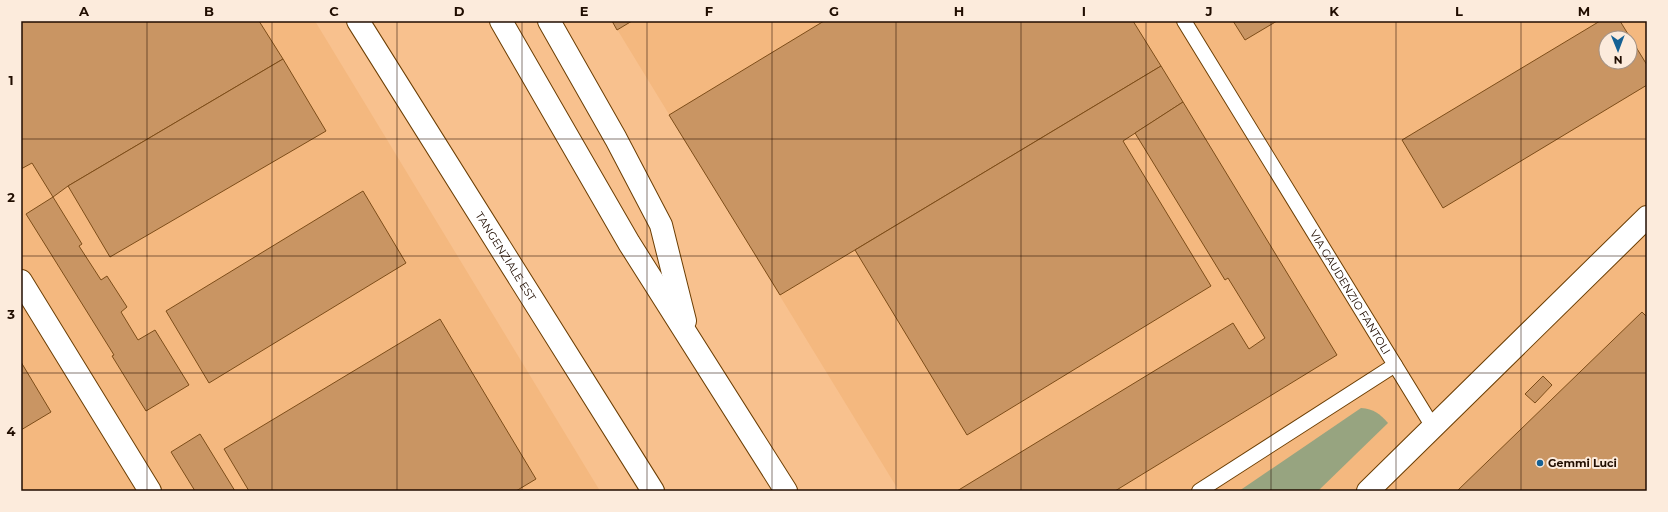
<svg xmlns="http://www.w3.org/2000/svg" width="1668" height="512" font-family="Montserrat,sans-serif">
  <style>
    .built { fill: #f4b87f; fill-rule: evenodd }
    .green { fill: #97a480 }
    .building { fill: #c99563; stroke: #7d4d19; fill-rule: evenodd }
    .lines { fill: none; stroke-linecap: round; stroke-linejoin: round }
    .service-casing { stroke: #6c3e03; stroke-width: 16 }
    .minor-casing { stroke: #6c3e03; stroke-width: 24 }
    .motorway-casing { stroke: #6c3e03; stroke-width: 24 }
    .service { stroke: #fff; stroke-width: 14 }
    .minor { stroke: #fff; stroke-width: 22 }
    .motorway { stroke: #fff; stroke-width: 22 }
    .grid { fill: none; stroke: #200d00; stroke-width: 1; stroke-opacity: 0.55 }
    .poi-dot { fill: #156194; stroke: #fcebdc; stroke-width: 1.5 }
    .labels { text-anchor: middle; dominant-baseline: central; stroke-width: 4; stroke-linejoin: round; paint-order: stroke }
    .street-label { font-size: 11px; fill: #200d00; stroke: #fcebdc }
    .poi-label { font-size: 11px; font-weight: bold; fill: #200d00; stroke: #fcebdc; text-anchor: start }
    .neatline { fill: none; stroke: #200d00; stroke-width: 1.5 }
    .grid-label { font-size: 13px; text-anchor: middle; font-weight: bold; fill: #200d00 }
  </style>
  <rect width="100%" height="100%" fill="#f8c18e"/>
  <g class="built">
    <path d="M21,21H315L600,491H21Z"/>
    <path d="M612,21H1647V491H899ZM1606,38H1630V62H1606Z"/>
  </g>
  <path class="green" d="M1361,408C1374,409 1380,414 1388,423L1318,491H1239Z"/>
  <g class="building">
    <path d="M21,21H259L283,59L68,186L53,197L32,163L21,169Z"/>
    <path d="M612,21H632L617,30Z"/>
    <path d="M824,21H1133L1161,66L780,295L669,115Z"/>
    <path d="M1233,21H1277L1245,40Z"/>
    <path d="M1600,21H1620L1647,65V85L1443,208L1402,140ZM1606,38H1630V62H1606Z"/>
    <path d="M283,59L326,131L110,257L68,186Z"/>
    <path d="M1161,66L1183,102L1123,141L1211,286L967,435L855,250Z"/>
    <path d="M1183,102L1337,355L1115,491H957L1233,323L1249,349L1265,338L1228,278L1225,280L1135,133Z"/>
    <path d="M363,191L406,263L209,383L166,311Z"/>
    <path d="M53,197L82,244L79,246L101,280L107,276L127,307L121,312L138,340L155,330L189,385L146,411L112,356L114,355L26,214Z"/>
    <path d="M1642,312L1647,317V491H1457Z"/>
    <path d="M440,319L536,479L516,491H249L224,449Z"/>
    <path d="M21,362L51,412L21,430Z"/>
    <path d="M1543,376L1552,385L1535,403L1525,394Z"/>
    <path d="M200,434L235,491H195L171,452Z"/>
  </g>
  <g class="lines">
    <g class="service-casing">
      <g id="service">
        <path id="s1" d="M1184,21L1433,427"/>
        <path d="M1199,491L1395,365"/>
      </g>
    </g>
    <g class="minor-casing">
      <g id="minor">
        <path d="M21,281L150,491"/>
        <path d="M1368,491L1647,217"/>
      </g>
    </g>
    <g class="motorway-casing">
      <g id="motorway">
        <path id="s2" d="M358,21L653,491"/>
        <path d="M501,21L629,243L786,491"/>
        <path d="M549,21L616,139L661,225L685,321"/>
      </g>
    </g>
    <use href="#service" class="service"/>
    <use href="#minor" class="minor"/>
    <use href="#motorway" class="motorway"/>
  </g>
  <path class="grid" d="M147,21V491M272,21V491M397,21V491M522,21V491M647,21V491M772,21V491M896,21V491M1021,21V491M1146,21V491M1271,21V491M1396,21V491M1521,21V491M21,139H1647M21,256H1647M21,373H1647"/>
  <circle class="poi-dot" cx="1540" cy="463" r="4"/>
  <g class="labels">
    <g class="street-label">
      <text stroke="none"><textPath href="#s2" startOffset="278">TANGENZIALE EST</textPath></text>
      <text stroke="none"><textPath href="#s1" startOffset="318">VIA GAUDENZIO FANTOLI</textPath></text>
    </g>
    <g class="poi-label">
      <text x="1548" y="463">Gemmi Luci</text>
    </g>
  </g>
  <rect width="1668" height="512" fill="none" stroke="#fcebdc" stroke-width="44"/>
  <g transform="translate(1618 50) rotate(179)"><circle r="19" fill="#fcebdc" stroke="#a49284"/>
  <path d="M0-3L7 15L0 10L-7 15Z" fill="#156194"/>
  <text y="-6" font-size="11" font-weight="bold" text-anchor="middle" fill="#200d00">N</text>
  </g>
  <rect x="22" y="22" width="1624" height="468" class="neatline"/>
  <g class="grid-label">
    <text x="84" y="16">A</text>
    <text x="209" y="16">B</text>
    <text x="334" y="16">C</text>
    <text x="459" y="16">D</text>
    <text x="584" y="16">E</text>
    <text x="709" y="16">F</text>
    <text x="834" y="16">G</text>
    <text x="959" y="16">H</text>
    <text x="1084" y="16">I</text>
    <text x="1209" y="16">J</text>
    <text x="1334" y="16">K</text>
    <text x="1459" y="16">L</text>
    <text x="1584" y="16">M</text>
    <text x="11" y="85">1</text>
    <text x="11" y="202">2</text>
    <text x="11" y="319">3</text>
    <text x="11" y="436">4</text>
  </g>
</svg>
